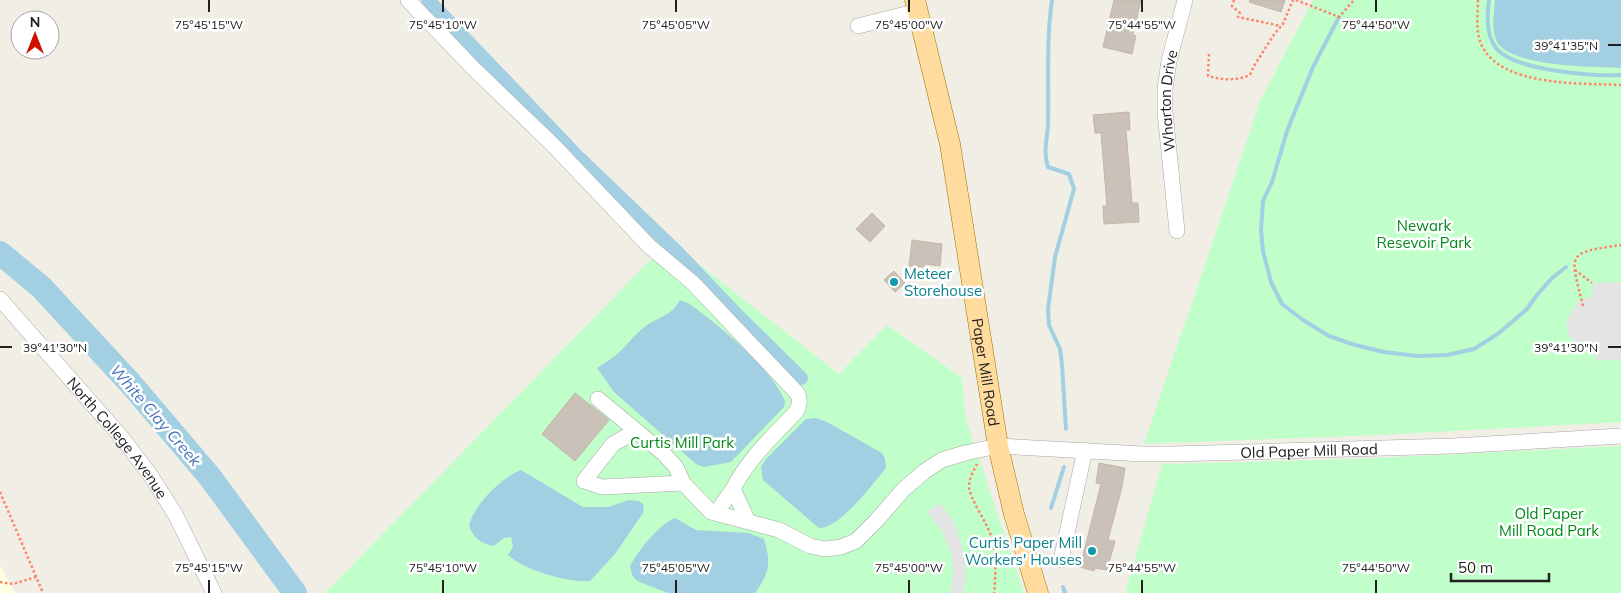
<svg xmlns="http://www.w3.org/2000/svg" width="1621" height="593" font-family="Mulish,sans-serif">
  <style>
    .education { fill: #fdffe1 }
    .park { fill: #c0feca }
    .parking { fill: #e4e4e4 }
    .water { fill: #a3cfe2 }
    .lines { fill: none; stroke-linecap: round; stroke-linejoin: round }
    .stream { stroke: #a3cfe2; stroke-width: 4 }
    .canal { stroke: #a3cfe2; stroke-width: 14 }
    .river { stroke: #a3cfe2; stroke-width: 24 }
    .building { fill: #cac1b8; stroke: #c4b6a7 }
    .minor-casing { stroke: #a7a7a7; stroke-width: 16 }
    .major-casing { stroke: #9c7400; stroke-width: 21 }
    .path { stroke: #ff8469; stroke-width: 2.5; stroke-dasharray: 2.5 2.5; stroke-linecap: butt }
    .minor { stroke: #fff; stroke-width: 15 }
    .major { stroke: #ffdc9d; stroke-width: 20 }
    .ticks { fill: none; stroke: #202020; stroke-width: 2 }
    .culture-dot { fill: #0f9aa8; stroke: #fff; stroke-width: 2 }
    .labels { text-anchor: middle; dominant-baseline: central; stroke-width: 5; stroke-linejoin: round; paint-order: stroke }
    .street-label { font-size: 15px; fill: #202020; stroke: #fff }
    .park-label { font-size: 15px; fill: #028a18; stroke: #fff }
    .culture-label { font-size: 15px; fill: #0d838f; stroke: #fff; text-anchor: start }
    .water-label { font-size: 16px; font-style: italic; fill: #4375b9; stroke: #fff }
    .ticks-label { font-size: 12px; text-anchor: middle; fill: #202020; stroke: #fff; stroke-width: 5; stroke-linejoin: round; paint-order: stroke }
  </style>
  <rect width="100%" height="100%" fill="#f1eee6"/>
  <path class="education" d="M0,565L12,587L15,593H0Z"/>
  <g class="park">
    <path d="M1313,0H1621V422L1380,435L1144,444L1261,99Z"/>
    <path d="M669,241L839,374L887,325L962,378L966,420L1024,593H325Z"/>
    <path d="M1621,446V593H1125L1162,464L1354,459Z"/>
  </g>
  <g class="parking">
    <path d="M1621,282V359L1595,361V349L1584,348L1574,343L1568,333L1566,322L1577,302L1593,296L1592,283Z"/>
    <path d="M940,503L954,522L965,556L966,575L963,593H950L953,575L952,556L942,531L927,512Z"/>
  </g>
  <g class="water">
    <path d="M1495,0H1621V68C1594,67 1512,67 1497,42C1491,31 1494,12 1495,0Z"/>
    <path d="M680,300L688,303C719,325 769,366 785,401L784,407L731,462L704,467L696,464L614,392L597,368C603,364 610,360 616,355C627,346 635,333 647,325C661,316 671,316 680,300Z"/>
    <path d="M816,418L827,422L882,453L885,459L886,468C873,483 840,529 819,528L763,480L761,467L766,459L806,419Z"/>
    <path d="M521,470L583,507H608L629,500L639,501L644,505L643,513L615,554L590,581C568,583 524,570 508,555L513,547L511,537L504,538L494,546C481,544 472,537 469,525C475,504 501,478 521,470Z"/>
    <path d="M675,518L696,530L748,533L764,539C771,562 770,573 755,593H668L637,581L632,575L630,566C639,550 658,525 675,518Z"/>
  </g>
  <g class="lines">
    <g class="stream">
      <path d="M1052,0C1046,41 1049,83 1048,125C1047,139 1043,153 1048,167L1069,174L1074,189L1055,257L1048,309L1049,325L1060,349L1062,365L1066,429"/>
      <path d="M1489,0C1487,16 1486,35 1496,48C1513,70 1594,77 1621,75"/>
      <path d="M1339,17L1313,67L1287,131L1272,182L1263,201L1261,230L1263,251L1271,282L1282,304L1303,320L1329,336L1355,345L1384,352L1418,356L1447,355L1474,349L1499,333L1527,309L1537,295L1552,278L1566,267"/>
      <path d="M1051,508L1064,467"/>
      <path d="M1063,587L1065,593"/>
    </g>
    <path class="canal" d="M428,0L577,156L678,253L738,316L801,378"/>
    <path class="river" d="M0,253L41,287L131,384L210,477L295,593"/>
  </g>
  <g class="building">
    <path d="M1114,0H1141L1133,35L1136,36L1132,54L1103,47Z"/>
    <path d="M1250,0H1285L1281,12L1249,2Z"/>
    <path d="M1129,112L1130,130H1126L1132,203H1138L1139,222L1104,224L1103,206H1107L1101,133H1095L1093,115Z"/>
    <path d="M872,213L885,226L870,242L856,229Z"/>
    <path d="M912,240L942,244L940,266L924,264V267L909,266Z"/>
    <path d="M894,271L905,283L895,292L884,280Z"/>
    <path d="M575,393L609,420L575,461L542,434Z"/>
    <path d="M1099,463L1125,468L1122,487L1108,540L1115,541L1107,570L1095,568L1094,571L1080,567L1101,484L1096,483Z"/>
  </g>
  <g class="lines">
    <g class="minor-casing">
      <g id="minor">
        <path d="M408,0L472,67L554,146L649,246L693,283L798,394C800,401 800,405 796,412C773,436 748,459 733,489"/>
        <path d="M858,26L918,11"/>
        <path id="s1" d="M1177,231L1165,112V89L1169,61L1185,0"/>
        <path id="s2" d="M0,299L123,439L151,476L175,514L214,593"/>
        <path id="s3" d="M598,399L663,453L676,467L683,483L711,512L779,530L810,546L825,549L841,547L856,541L876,521L904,489L925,471L942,460L965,453L998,446L1143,454H1172L1453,446L1621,436"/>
        <path d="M636,431L613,444L584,481L602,487L683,483"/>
        <path d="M716,513L733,489L748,521"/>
        <path d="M1061,560L1085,450"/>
      </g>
    </g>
    <g class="major-casing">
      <g id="major">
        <path id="s4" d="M915,0L950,144L998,446L1014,514L1038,593"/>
      </g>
    </g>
    <g class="path">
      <path d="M1234,0L1232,6L1240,13L1238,17L1281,26"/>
      <path d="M1296,0L1339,17L1354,0"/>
      <path d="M1478,0C1478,14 1475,32 1482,46C1502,87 1582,83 1621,85"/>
      <path d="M1209,54L1208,76C1222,80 1236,81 1250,75L1254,66L1275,33L1283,24L1293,0"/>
      <path d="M1575,270L1592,283"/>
      <path d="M1583,306C1570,253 1565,253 1621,245"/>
      <path d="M977,464C974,470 969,478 969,486C969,499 988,523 992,539C996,556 996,575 994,593"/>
      <path d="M0,492L43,593"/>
      <path d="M0,582L13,584L36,577"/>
    </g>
    <use href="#minor" class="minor"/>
    <use href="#major" class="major"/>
  </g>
  <path class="ticks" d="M209,0V12M443,0V12M676,0V12M909,0V12M1142,0V12M1376,0V12M1608,45H1621M0,347H12M1608,347H1621M209,580V593M443,580V593M676,580V593M909,580V593M1142,580V593M1376,580V593"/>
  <g class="culture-dot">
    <circle cx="894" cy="282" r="5"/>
    <circle cx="1092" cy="551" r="5"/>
  </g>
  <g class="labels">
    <g class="street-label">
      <text stroke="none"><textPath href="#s1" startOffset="131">Wharton Drive</textPath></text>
      <text stroke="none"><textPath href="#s4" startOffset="379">Paper Mill Road</textPath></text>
      <text stroke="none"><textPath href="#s2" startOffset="182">North College Avenue</textPath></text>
      <text stroke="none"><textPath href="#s3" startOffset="802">Old Paper Mill Road</textPath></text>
    </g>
    <g class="park-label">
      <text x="1424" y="225">Newark<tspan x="1424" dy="17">Resevoir Park</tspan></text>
      <text x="682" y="442">Curtis Mill Park</text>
      <text x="1549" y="513">Old Paper<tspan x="1549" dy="17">Mill Road Park</tspan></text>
    </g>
    <g class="culture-label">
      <text x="904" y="273">Meteer<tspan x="904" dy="17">Storehouse</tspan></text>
      <text x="1082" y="542" text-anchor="end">Curtis Paper Mill<tspan x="1082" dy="17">Workers' Houses</tspan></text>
    </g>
    <g class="water-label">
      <text transform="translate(156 415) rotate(49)">White Clay Creek</text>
    </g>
  </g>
  <g class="ticks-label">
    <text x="209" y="29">75°45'15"W</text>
    <text x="443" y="29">75°45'10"W</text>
    <text x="676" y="29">75°45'05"W</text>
    <text x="909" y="29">75°45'00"W</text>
    <text x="1142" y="29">75°44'55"W</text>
    <text x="1376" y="29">75°44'50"W</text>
    <text x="1566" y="50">39°41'35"N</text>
    <text x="55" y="352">39°41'30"N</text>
    <text x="1566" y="352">39°41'30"N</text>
    <text x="209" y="572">75°45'15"W</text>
    <text x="443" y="572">75°45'10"W</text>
    <text x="676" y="572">75°45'05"W</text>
    <text x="909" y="572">75°45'00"W</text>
    <text x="1142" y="572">75°44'55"W</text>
    <text x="1376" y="572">75°44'50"W</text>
  </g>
  <g transform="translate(35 35)"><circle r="24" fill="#ffffff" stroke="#a6a6a6"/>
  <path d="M0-4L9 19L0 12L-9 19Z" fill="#d01000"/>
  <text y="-8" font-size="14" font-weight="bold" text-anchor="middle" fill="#202020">N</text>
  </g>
  <path d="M1451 573v8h98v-8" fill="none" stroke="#202020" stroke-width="2.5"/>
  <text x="1458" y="573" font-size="15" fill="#202020" stroke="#ffffff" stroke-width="4" paint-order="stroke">50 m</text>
</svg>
